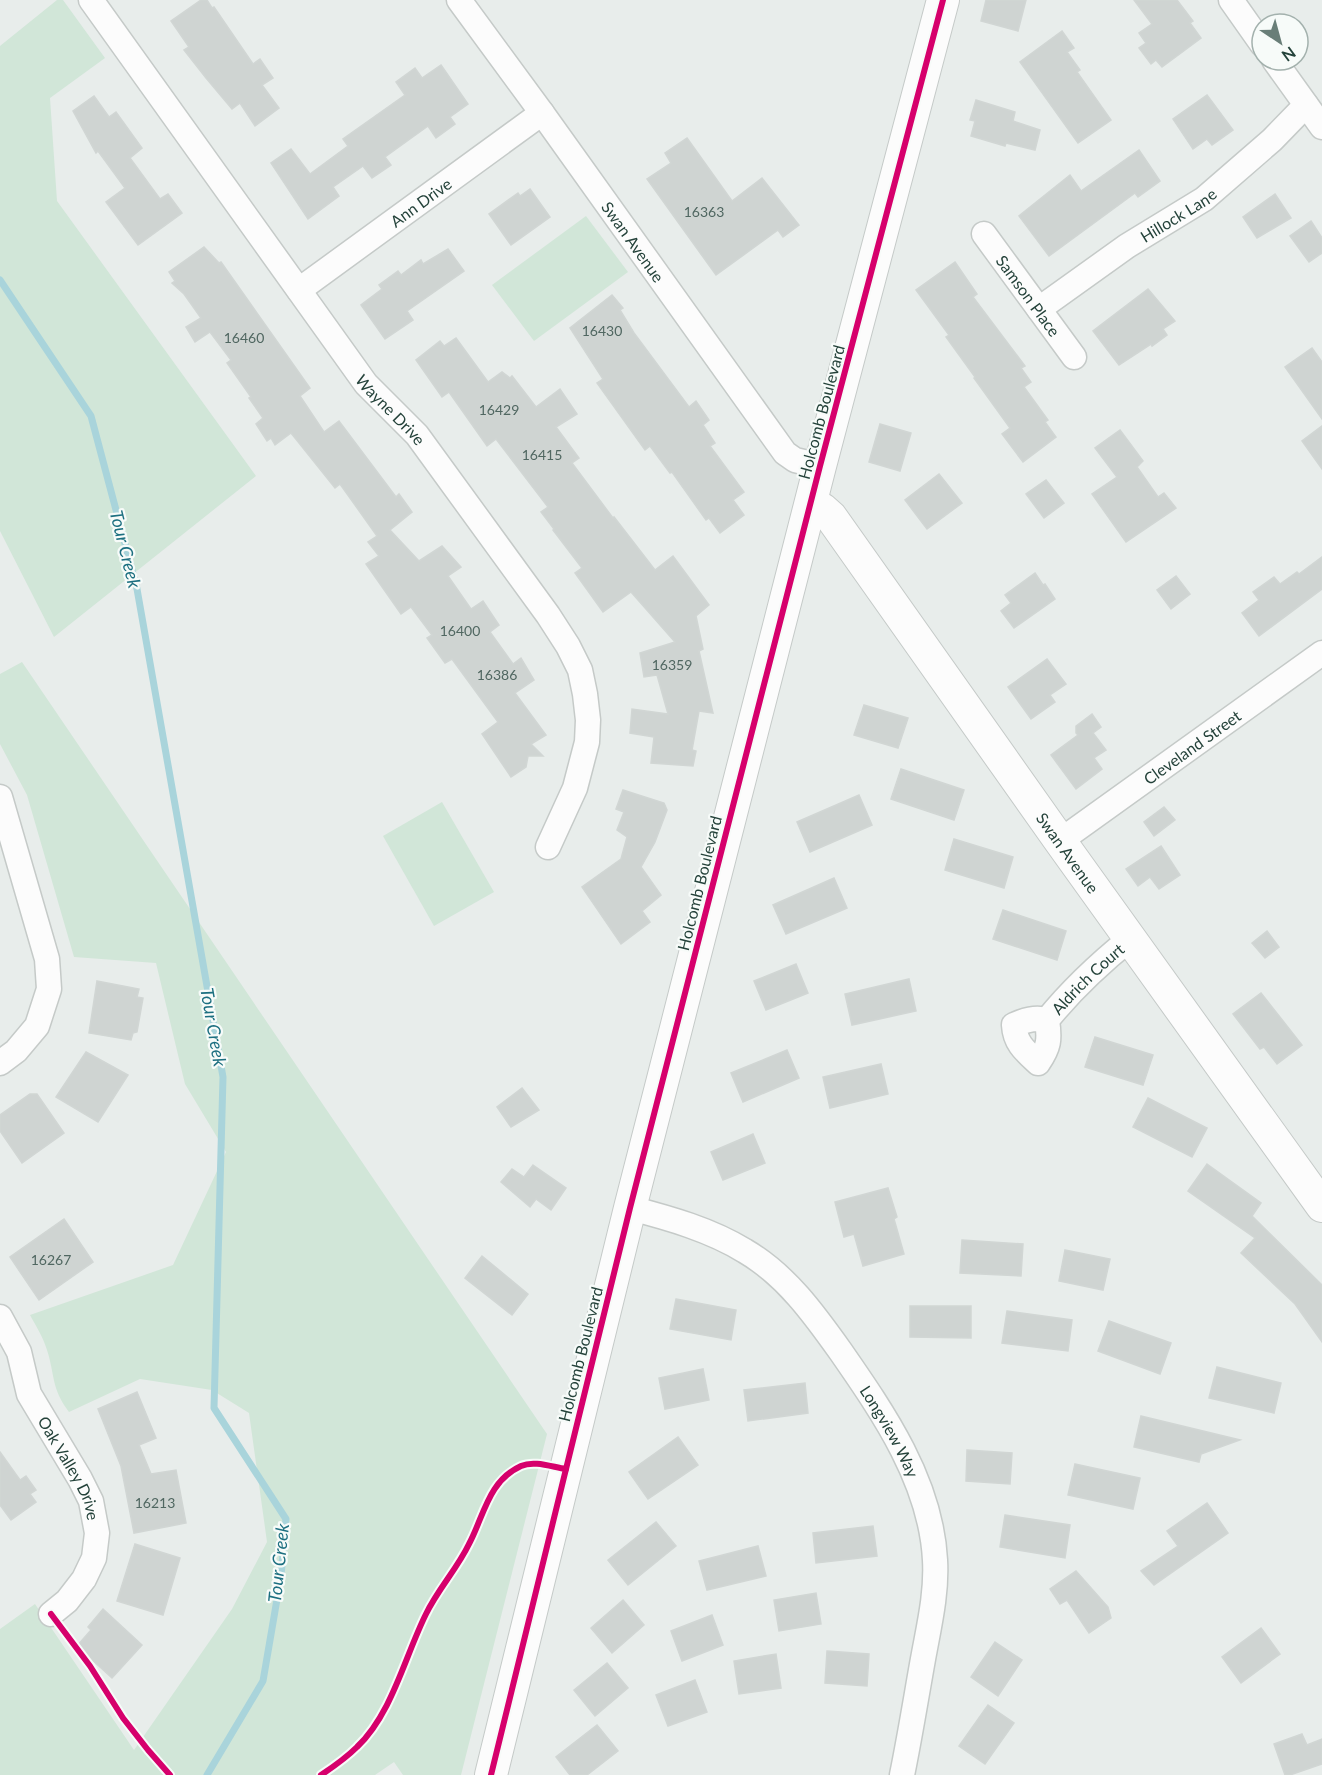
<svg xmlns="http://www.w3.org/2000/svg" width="1322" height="1775" font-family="Lato,sans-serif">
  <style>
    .green { fill: #d1e6d8 }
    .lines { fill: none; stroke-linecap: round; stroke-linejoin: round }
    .stream { stroke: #a9d4db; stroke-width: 7 }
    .building { fill: #cfd4d2; stroke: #d1d6d4; stroke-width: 1.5 }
    .minor-casing { stroke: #c5cac8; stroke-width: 27 }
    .tertiary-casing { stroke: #c5cac8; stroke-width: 34 }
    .minor { stroke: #fcfcfc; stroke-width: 24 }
    .tertiary { stroke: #fcfcfc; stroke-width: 32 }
    .cycleway-casing { stroke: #f7fbf9; stroke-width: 10 }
    .cycleway { stroke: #d6006c; stroke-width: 6 }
    .labels { text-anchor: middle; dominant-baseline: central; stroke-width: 4.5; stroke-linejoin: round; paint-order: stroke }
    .number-label { font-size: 14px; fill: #506761 }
    .street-label { font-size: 16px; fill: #24423a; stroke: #f7fbf9 }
    .water-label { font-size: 18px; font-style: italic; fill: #1c6f80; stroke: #f7fbf9 }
  </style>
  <rect width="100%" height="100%" fill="#e8edeb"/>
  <g class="green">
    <path d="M57,0H63L105,58L50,98L57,201L256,476L54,637L0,531V46Z"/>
    <path d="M586,216L628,272L534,341L492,285Z"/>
    <path d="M22,662L547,1434L461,1775H403L394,1762L375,1775H0V1629L35,1604L134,1750L232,1609L267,1542L249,1413L212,1390L140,1379L69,1412C51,1388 55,1375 47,1350C43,1337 36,1326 30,1315L173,1265L226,1152L185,1084L156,963L74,957L27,795L0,744V674Z"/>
    <path d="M442,802L494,892L434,926L383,836Z"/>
  </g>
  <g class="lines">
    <path class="stream" d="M0,280L91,416L137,589L223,1077L214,1408L286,1519L281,1576L263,1681L207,1775"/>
  </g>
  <g class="building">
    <path d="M201,0H207L212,8L214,7L253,64L260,59L273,78L262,85L279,108L255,126L240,103L232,109L206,78L184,50L189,47L171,21Z"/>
    <path d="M986,0H1026L1018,31L981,21Z"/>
    <path d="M1134,0H1177L1193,21L1190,23L1201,38L1162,67L1156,60L1151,64L1139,48L1146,43L1139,33L1152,24Z"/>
    <path d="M1062,31L1074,48L1067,52L1080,70L1077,72L1111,120L1078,143L1020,62Z"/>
    <path d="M441,65L468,104L450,117L455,124L436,138L428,126L385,157L391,165L372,178L363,166L333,187L339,196L308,219L271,163L291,149L310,174L348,146L343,139L405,95L396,82L415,68L422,78Z"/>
    <path d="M1207,95L1233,130L1212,145L1207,139L1193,149L1173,119Z"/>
    <path d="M94,96L109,117L116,112L142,148L130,158L160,199L168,194L182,213L138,245L106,202L125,188L98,151L96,153L73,111Z"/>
    <path d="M976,100L1015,112L1013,121L1040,130L1035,150L1006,143L1005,146L971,136L975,121L970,120Z"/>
    <path d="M687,138L732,201L762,178L799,225L783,237L778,230L716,275L647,179L671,163L665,153Z"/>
    <path d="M1139,150L1160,181L1138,197L1135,193L1049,256L1019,216L1070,175L1081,191Z"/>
    <path d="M530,189L550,217L511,245L489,214L518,193L520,196Z"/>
    <path d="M1275,194L1291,218L1257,238L1243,217Z"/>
    <path d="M1311,221L1322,238V253L1309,262L1290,236Z"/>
    <path d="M204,247L219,263L221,262L310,388L300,396L324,432L339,421L396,497L399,494L412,512L390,530L419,561L442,546L461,567L448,576L471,609L483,601L499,625L490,632L513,664L521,658L534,680L515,693L546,735L531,744L543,756H528L526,767L511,777L482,734L498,722L452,659L445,663L427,638L432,635L411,607L401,614L366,564L379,556L368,542L377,536L340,484L335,488L291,433L275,445L271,438L267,441L256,424L263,418L249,398L251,397L227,363L231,360L210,332L195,342L186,327L201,318L184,294L172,283L175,281L169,272Z"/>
    <path d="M448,249L464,271L407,311L413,320L385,339L361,305L382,289L379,285L398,271L401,275L421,260L423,264Z"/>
    <path d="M955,262L977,294L973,297L1025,366L1021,368L1031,382L1024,387L1048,420L1045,422L1056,437L1023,462L1002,434L1010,428L974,378L975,377L946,337L949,335L916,290Z"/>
    <path d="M1148,289L1175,321L1163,329L1167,335L1152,346L1151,344L1119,365L1093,331Z"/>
    <path d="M612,295L623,308L620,310L634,333L689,407L696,401L709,420L703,425L715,443L710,446L744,492L733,500L744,515L720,533L709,518L706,520L672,472L670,473L650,446L645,450L597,383L603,379L570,328Z"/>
    <path d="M456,338L488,382L502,372L510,378L512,376L536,407L560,389L577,414L556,427L579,458L572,463L613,518L614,517L655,570L673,556L709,605L696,616L703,649L699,651L713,713L699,711L692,750L696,751L693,766L651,763L654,737L630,733L632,709L668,714L657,675L644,677L640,653L675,642L631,592L603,612L575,573L582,568L553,530L554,529L541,512L548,507L496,439L487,446L449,392L442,397L416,360L440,341L444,346Z"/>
    <path d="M1312,348L1322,362V419L1285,367Z"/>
    <path d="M880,424L911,433L900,471L869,462Z"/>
    <path d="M1322,426V469L1302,441Z"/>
    <path d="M1120,430L1143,461L1137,467L1158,497L1164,493L1176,508L1126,542L1092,494L1117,477L1095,448Z"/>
    <path d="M939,474L962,503L927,529L905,500Z"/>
    <path d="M1046,480L1064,503L1044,518L1026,494Z"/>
    <path d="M1322,557V589L1259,636L1242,613L1259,600L1253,592L1274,577L1280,584L1297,572L1299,574Z"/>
    <path d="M1035,573L1043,585L1045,584L1055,599L1014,628L1001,611L1011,603L1005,595Z"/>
    <path d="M1176,576L1190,594L1171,609L1157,590Z"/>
    <path d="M1047,659L1066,684L1050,695L1055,702L1031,719L1008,687Z"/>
    <path d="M864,705L908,718L898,748L854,735Z"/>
    <path d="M1092,714L1101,727L1093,733L1106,750L1094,758L1102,769L1076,789L1051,755L1078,735L1076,733V726Z"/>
    <path d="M901,769L964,790L954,820L891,799Z"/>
    <path d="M623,790L664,803L667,810L655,842L641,867L661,895L642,911L650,922L621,944L582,887L621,859L627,837L617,830L624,812L616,809Z"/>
    <path d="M859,795L872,825L810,852L797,822Z"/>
    <path d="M1164,807L1175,820L1154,836L1144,822Z"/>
    <path d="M954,839L1013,857L1004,888L945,870Z"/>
    <path d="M1161,846L1180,875L1159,889L1150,877L1138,886L1126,869Z"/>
    <path d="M834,878L847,908L786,934L773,905Z"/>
    <path d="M1003,910L1066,931L1057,960L993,939Z"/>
    <path d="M1267,931L1279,947L1265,958L1252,943Z"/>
    <path d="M796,964L808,993L766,1010L754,981Z"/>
    <path d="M909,979L916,1011L852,1025L845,994Z"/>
    <path d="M97,981L139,989L137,997L143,998L137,1032L133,1033L131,1040L89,1033Z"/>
    <path d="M1261,993L1302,1045L1277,1064L1264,1047L1260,1049L1233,1014Z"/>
    <path d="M1095,1037L1153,1055L1143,1085L1085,1067Z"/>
    <path d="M787,1050L799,1078L743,1102L731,1073Z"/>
    <path d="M86,1052L128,1075L98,1122L56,1097Z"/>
    <path d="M881,1064L888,1094L830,1108L823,1077Z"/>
    <path d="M522,1088L539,1110L511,1127L497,1107Z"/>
    <path d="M30,1094H37L64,1133L22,1163L0,1131V1115Z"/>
    <path d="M1148,1098L1207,1128L1192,1157L1133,1127Z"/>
    <path d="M753,1134L765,1163L723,1180L711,1152Z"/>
    <path d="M1207,1164L1261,1203L1252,1216L1322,1285V1342L1295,1304L1241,1253L1255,1238L1188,1191Z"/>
    <path d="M533,1165L566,1188L551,1210L536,1199L530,1207L501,1182L512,1169L524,1177Z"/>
    <path d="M888,1188L897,1217L894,1219L904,1254L863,1266L854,1234L844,1237L835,1202Z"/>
    <path d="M64,1219L93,1262L39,1300L10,1257Z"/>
    <path d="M962,1240L1023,1244L1021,1276L960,1273Z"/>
    <path d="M1065,1250L1110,1259L1103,1290L1059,1281Z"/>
    <path d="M482,1256L528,1294L512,1315L465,1278Z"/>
    <path d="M676,1299L736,1310L731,1340L670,1329Z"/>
    <path d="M910,1306H971V1338L910,1337Z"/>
    <path d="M1007,1311L1072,1320L1068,1351L1002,1343Z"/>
    <path d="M1109,1321L1171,1343L1160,1374L1098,1351Z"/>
    <path d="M1217,1367L1281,1383L1274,1413L1209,1398Z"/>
    <path d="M703,1369L709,1400L665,1409L659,1378Z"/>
    <path d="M805,1383L808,1413L748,1421L744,1390Z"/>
    <path d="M137,1392L156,1438L139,1445L151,1474L176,1470L186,1523L134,1533L121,1466L98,1409Z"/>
    <path d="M1141,1416L1240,1440L1201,1454L1199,1462L1134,1447Z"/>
    <path d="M678,1437L698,1465L648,1499L629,1472Z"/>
    <path d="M967,1450L1012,1453L1010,1484L966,1481Z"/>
    <path d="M0,1452L20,1480L26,1476L36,1490L30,1494L36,1502L11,1520L0,1505Z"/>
    <path d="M1075,1464L1140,1478L1133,1509L1068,1495Z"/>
    <path d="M1207,1503L1228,1533L1154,1585L1141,1571L1178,1546L1167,1531Z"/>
    <path d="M1005,1515L1070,1525L1065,1558L1000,1547Z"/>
    <path d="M656,1522L676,1546L628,1585L608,1560Z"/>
    <path d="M873,1526L877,1556L816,1563L813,1533Z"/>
    <path d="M135,1544L180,1558L163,1615L117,1601Z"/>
    <path d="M758,1546L766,1576L707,1590L699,1561Z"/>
    <path d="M1076,1571L1108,1607L1111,1618L1089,1633L1067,1600L1060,1604L1050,1589Z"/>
    <path d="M816,1593L821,1624L779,1631L774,1600Z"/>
    <path d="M623,1600L644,1625L612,1653L591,1628Z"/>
    <path d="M103,1609L142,1645L112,1678L77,1646L91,1630L88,1627Z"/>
    <path d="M712,1615L723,1645L682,1661L671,1631Z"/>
    <path d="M1261,1628L1280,1654L1241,1683L1222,1657Z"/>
    <path d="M995,1642L1022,1660L998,1696L971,1677Z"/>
    <path d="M827,1651L869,1654L867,1686L825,1683Z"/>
    <path d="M776,1654L781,1688L739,1694L734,1661Z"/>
    <path d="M607,1663L628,1688L595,1716L574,1690Z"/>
    <path d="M695,1680L707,1712L668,1726L656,1695Z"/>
    <path d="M988,1705L1014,1723L985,1764L959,1746Z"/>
    <path d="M597,1725L618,1751L587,1775H570L556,1757Z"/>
    <path d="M1302,1734L1307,1745L1322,1739V1764L1290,1775H1285L1274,1744Z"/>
  </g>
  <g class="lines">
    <g class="minor-casing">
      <g id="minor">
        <path id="s1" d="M91,0L366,384L417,435L548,615L568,646L580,670L585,694L588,720L587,742L575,788L548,847"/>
        <path id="s2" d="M459,0L542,113L785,453L795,460L820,466"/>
        <path d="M1231,0L1262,44"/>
        <path d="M1274,60L1322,127"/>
        <path id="s3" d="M984,234L1074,357"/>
        <path id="s4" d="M299,290L542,113"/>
        <path id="s5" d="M1039,309L1127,246L1204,199L1272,140L1306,105"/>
        <path d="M0,797L47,959L49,989L37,1026L16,1051L0,1063"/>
        <path id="s6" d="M1060,841L1322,653"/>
        <path id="s7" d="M1047,1020C1035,1017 1025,1020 1014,1025C1015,1043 1025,1051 1038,1063C1049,1047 1050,1040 1047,1020C1072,989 1100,963 1131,938"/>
        <path id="s8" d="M630,1208C669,1218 711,1230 745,1251C786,1275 814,1314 841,1352C884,1414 931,1482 935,1560C937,1593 929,1626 923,1659C916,1698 910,1736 902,1775"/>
        <path id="s9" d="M0,1317L19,1352L29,1394L80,1479L91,1501L97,1533L94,1558L84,1579L67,1601L51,1614"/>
      </g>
    </g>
    <g class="tertiary-casing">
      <g id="tertiary">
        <path id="s10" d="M811,504L822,509L831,517L1060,841L1322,1206"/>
        <path d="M491,1775L630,1208L820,466L943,0"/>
      </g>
    </g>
    <use href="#minor" class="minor"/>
    <use href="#tertiary" class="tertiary"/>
    <g class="cycleway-casing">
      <g id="cycleway">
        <path d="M51,1614L90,1666L123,1718L148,1750L170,1775"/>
        <path d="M321,1775C333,1767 346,1758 357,1747C392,1714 405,1656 426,1614C438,1589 457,1569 469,1544C484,1516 488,1481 521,1466C534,1460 552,1467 566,1469"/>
        <path d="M491,1775L630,1208L820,466L943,0"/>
      </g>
    </g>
    <use href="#cycleway" class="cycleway"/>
  </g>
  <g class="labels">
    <g class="number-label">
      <text x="704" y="211">16363</text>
      <text x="602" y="330">16430</text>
      <text x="244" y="337">16460</text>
      <text x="499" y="409">16429</text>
      <text x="542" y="454">16415</text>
      <text x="460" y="630">16400</text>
      <text x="672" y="664">16359</text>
      <text x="497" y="674">16386</text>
      <text x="51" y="1259">16267</text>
      <text x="155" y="1502">16213</text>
    </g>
    <g class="street-label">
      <text stroke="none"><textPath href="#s4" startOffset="150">Ann Drive</textPath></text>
      <text stroke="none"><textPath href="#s5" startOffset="168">Hillock Lane</textPath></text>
      <text stroke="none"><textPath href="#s2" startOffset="298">Swan Avenue</textPath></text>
      <text stroke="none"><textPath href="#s3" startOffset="76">Samson Place</textPath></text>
      <text stroke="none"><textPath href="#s1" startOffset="508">Wayne Drive</textPath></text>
      <text transform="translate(821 412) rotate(-75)">Holcomb Boulevard</text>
      <text stroke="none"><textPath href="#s6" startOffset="162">Cleveland Street</textPath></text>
      <text stroke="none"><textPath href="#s10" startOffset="435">Swan Avenue</textPath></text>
      <text transform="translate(699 883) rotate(-76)">Holcomb Boulevard</text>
      <text stroke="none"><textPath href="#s7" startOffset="184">Aldrich Court</textPath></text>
      <text transform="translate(580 1354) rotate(-76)">Holcomb Boulevard</text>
      <text stroke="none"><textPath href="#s8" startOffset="357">Longview Way</textPath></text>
      <text stroke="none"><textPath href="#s9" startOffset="168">Oak Valley Drive</textPath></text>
    </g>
    <g class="water-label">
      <text transform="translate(126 549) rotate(76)">Tour Creek</text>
      <text transform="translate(214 1027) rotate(80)">Tour Creek</text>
      <text transform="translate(278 1563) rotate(-84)">Tour Creek</text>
    </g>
  </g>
  <g transform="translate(1280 42) rotate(144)"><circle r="28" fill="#f7fbf9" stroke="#a3b1ad" stroke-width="1.5"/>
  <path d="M0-4.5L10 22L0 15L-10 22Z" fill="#697e78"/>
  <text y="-9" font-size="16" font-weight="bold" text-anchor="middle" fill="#24423a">N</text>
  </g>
</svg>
